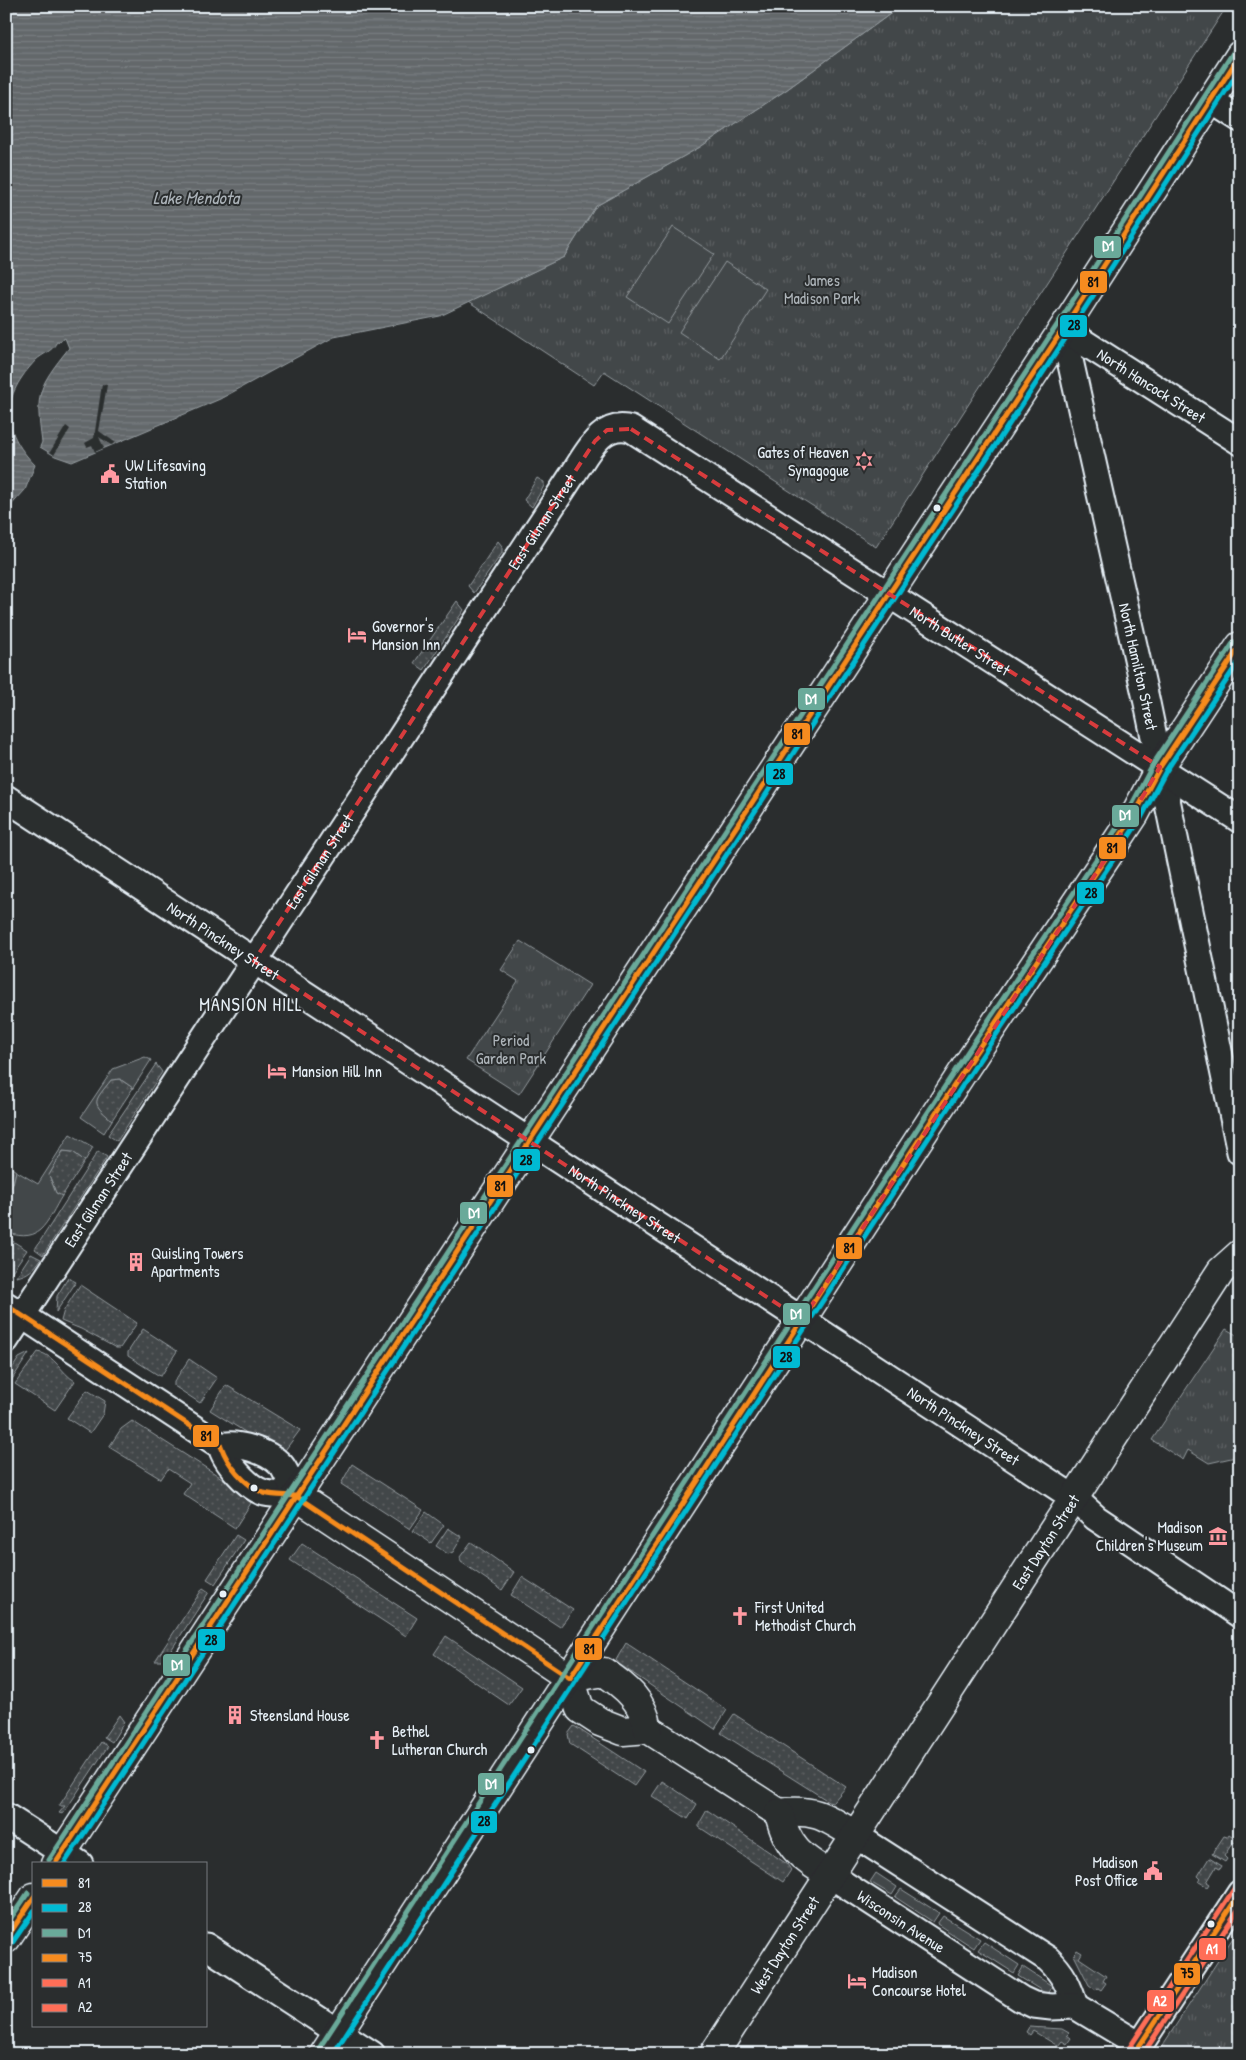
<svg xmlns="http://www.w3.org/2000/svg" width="1246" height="2060" font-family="'Patrick Hand',sans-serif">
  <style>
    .grass { fill: url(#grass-dots); stroke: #959ca0 }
    .park { fill: url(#park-tufts); stroke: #959ca0 }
    .garden { fill: #424648; stroke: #959ca0 }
    .water { fill: url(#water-rules); stroke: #989fa3 }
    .pier { fill: #2a2d2e }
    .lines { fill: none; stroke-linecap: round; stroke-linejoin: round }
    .minor-casing { stroke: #e8f1f8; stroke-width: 29 }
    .tertiary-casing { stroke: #e8f1f8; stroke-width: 31 }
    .secondary-casing { stroke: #e8f1f8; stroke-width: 31 }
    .minor { stroke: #2a2d2e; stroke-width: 25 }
    .tertiary { stroke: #2a2d2e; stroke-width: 28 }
    .secondary { stroke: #2a2d2e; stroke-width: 28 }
    .bus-1-casing { stroke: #2a2d2e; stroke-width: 9 }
    .bus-2-casing { stroke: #2a2d2e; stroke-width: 9 }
    .bus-3-casing { stroke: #2a2d2e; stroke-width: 9 }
    .bus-4-casing { stroke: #2a2d2e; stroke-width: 9 }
    .bus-5-casing { stroke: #2a2d2e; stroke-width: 9 }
    .bus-6-casing { stroke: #2a2d2e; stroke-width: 9 }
    .bus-1 { stroke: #f68b1f; stroke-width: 5 }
    .bus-2 { stroke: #00bad3; stroke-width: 5 }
    .bus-3 { stroke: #6aaa9a; stroke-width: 5 }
    .bus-4 { stroke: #f68b1f; stroke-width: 5 }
    .bus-5 { stroke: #ff6e57; stroke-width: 5 }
    .bus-6 { stroke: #ff6e57; stroke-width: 5 }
    .marked { fill: none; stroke: #d83c3d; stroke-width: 4; stroke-dasharray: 10 6; stroke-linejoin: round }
    .bus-dot { fill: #e8f1f8; stroke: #2a2d2e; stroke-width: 2 }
    .labels { text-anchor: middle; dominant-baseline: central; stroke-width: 4; stroke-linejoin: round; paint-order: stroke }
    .park-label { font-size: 16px; fill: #aeb5ba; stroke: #2a2d2e }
    .street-label { font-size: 16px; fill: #e8f1f8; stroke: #2a2d2e }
    .poi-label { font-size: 16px; fill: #e8f1f8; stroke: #2a2d2e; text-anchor: start }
    .water-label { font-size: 18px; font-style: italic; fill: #acb3b9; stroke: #2a2d2e }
    .neighbourhood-label { font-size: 18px; letter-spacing: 1px; fill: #e8f1f8; stroke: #2a2d2e }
    .line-badge { stroke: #2a2d2e; stroke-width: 2 }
    .badge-label { font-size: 14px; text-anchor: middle; font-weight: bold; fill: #fff }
    .pale-badge-label { font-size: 14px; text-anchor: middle; font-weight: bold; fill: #111 }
  </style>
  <defs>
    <pattern id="grass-dots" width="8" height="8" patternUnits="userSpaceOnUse" patternTransform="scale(1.25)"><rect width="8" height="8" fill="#424648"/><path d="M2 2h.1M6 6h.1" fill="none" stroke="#5d6163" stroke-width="1.8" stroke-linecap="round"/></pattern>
    <pattern id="park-tufts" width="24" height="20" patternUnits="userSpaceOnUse" patternTransform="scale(1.25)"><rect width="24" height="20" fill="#424648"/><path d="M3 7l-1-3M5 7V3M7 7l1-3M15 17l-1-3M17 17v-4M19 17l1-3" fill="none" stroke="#5d6163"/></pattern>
    <pattern id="water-rules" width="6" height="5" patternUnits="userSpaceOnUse" patternTransform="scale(1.25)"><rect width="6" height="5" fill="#63686b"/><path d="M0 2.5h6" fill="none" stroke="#797e81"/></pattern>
  </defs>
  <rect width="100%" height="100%" fill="#2a2d2e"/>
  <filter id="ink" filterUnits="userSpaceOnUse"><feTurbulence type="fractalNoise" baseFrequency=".02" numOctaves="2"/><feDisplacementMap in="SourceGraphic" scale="10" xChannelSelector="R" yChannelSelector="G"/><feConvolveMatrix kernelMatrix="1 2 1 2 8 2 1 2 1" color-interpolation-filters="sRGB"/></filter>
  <g filter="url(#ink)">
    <g class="grass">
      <path d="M537,478L544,482V486L532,507L524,500Z"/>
      <path d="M498,541L502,546V553L474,593L468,586Z"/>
      <path d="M457,601L464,610L424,670L414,663Z"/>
      <path d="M156,1064L162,1072L117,1141L108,1135Z"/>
      <path d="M120,1079L133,1088L112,1120C88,1102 95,1101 111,1080Z"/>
      <path d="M63,1151L73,1152L85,1161L62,1196L56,1193L49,1175Z"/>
      <path d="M98,1151L107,1157L43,1255L35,1249Z"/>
      <path d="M6,1164L16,1171L13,1184L6,1195Z"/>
      <path d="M6,1237L27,1250L8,1277L6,1276Z"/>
      <path d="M31,1254L41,1259C34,1269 28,1275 16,1277Z"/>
      <path d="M68,1278L76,1282L56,1312L57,1296Z"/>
      <path d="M80,1285L137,1323L120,1348H116L81,1329L61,1321L64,1310Z"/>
      <path d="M143,1329L177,1351L161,1376L158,1375L128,1356V1352Z"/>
      <path d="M38,1352C55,1355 61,1373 75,1381L55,1410L15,1384Z"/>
      <path d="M29,1353L11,1381L6,1378L19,1358Z"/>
      <path d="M189,1359L217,1378L200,1403L174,1386V1382Z"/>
      <path d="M226,1385L300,1430L283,1453L258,1440L210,1410Z"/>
      <path d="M87,1390L105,1401L103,1414L90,1433L67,1418Z"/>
      <path d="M132,1421L244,1492L251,1503L235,1528L183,1494L190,1483L168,1469L161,1479L109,1447L121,1429Z"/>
      <path d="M352,1464L423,1510L410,1529L341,1484Z"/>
      <path d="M426,1512L444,1525L431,1543L413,1531Z"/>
      <path d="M448,1528L462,1537L453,1552L448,1554L436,1546Z"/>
      <path d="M236,1535L244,1540L215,1584L207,1579Z"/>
      <path d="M471,1542L514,1572L502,1590L461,1562L460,1557Z"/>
      <path d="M302,1543L417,1618L406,1636L290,1560Z"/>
      <path d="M522,1577L573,1610L560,1627L511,1595Z"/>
      <path d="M203,1588L209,1592L164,1661H155Z"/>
      <path d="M446,1636L522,1687L509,1705L434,1654Z"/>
      <path d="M626,1643L727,1710L715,1729L619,1664L616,1660Z"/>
      <path d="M734,1714L846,1787L833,1802L828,1801L721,1733Z"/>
      <path d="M119,1715L124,1722L112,1742L104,1737Z"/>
      <path d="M574,1726L644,1772L634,1786L570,1744L568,1734Z"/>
      <path d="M101,1742L108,1746L63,1814L59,1813L65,1806H59Z"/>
      <path d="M662,1781L697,1804L688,1819L652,1796Z"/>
      <path d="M707,1810L787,1864L791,1870L783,1882L699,1827V1824Z"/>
      <path d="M1229,1834L1238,1840L1236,1843L1233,1842L1224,1856L1227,1859L1225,1862L1212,1854L1224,1836L1227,1837Z"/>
      <path d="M1209,1858L1222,1866L1220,1869L1216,1867L1207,1882L1210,1884L1208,1887L1199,1882L1201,1879L1198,1876Z"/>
      <path d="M1077,1950L1082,1953L1079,1958L1106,1976L1103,1981L1106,1983L1101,1990L1098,1988L1096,1990L1089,1985L1074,1955Z"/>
      <path d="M1029,2027L1062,2029L1069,2033L1067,2035L1071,2038L1067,2044L1062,2041L1058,2046L1033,2031L1030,2035L1026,2032Z"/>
    </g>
    <g class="park">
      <path d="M901,6H1227L876,547L604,371L594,385L468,302L564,257L596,206L700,147L786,90Z"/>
      <path d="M520,941L590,985L519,1094L466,1060L518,981L501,970Z"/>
      <path d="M1226,1329L1240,1337V1456L1209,1463L1188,1450L1183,1460L1152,1440Z"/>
      <path d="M1240,1927V2054H1157Z"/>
    </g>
    <g class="garden">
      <path d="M673,227L714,254L668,324L627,297Z"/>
      <path d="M725,262L766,289L720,359L679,332Z"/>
      <path d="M145,1057L151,1060L133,1088L120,1079L111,1080C95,1101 89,1102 112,1120L104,1133L81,1117L113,1069Z"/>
      <path d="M70,1134L93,1147L85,1161L73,1152L63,1151L49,1175L56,1193L62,1196C55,1207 49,1222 40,1230C32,1238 15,1237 6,1231V1195L13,1184L16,1171L38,1184Z"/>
      <path d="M876,1873L897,1887L892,1895L870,1882Z"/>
      <path d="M901,1889L939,1913L933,1922L895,1897Z"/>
      <path d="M943,1916L980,1939L974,1948L937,1924Z"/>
      <path d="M984,1942L1019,1965L1014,1973L978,1950Z"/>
      <path d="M1023,1967L1052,1986L1047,1994L1018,1976Z"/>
    </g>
    <path class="water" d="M6,6H901L786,90L700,147L596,206L564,257L440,316L334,337L220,399L72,462L55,456L40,447L42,442C35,393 38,387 69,348L65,338L56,343C53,351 42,354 36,360C1,397 0,429 35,465L25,490L6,511Z"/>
    <g class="pier">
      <path d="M102,384L107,385L99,431L116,443L111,445L99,437L104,448L95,452L92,445L87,447L85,443L94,438Z"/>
      <path d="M66,426L70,429L54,455L50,452Z"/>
    </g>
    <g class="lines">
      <g class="minor-casing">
        <g id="minor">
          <path d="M1212,101L1240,119"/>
          <path id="s1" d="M1063,329L1147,703L1240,1152"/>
          <path id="s2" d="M1063,329L1240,442"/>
          <path id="s3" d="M6,798L1074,1498L1096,1518L1240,1615"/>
          <path d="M6,1305L221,1446C224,1461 249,1489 265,1493C275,1495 286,1495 296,1496"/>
          <path id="s4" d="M6,1340L571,477C586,456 600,420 631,429L1240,820"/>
          <path d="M221,1446C237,1441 268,1452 280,1464C286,1469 292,1488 296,1496"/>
          <path d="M6,1816L80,1864"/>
          <path d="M855,1835L1048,1959C1063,1973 1069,1986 1075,2006"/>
          <path id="s5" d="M830,1875L1021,1999L1034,2005L1051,2007L1075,2006L1140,2045"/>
          <path d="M206,1946L372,2054"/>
          <path d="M1134,2054L1240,1893"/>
        </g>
      </g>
      <g class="tertiary-casing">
        <g id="tertiary">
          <path d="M296,1496L570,1678L580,1709L600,1722L623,1731L648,1729L779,1813C814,1808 826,1817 855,1835"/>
          <path d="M570,1678L604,1672C626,1687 643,1700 648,1729"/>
          <path d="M779,1813C787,1848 801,1857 830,1875"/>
          <path id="s6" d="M714,2054L1221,1271L1240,1254"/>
        </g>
      </g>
      <g class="secondary-casing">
        <g id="secondary">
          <path d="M55,1864L1063,329L1240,55"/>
          <path d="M6,1939L34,1897"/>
          <path d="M324,2054L966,1067L1112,849L1135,814L1160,767L1240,646"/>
        </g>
      </g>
      <use href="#minor" class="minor"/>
      <use href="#tertiary" class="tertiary"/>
      <use href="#secondary" class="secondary"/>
      <g class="bus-1-casing">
        <g id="bus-1">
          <path d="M6,1305L221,1446C227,1464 245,1486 264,1493C274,1496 286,1495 296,1496L570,1678L966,1067L1135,814L1160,767L1240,646"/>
          <path d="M55,1864L1063,329L1240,55"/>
          <path d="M6,1939L34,1897"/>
        </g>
      </g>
      <g class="bus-2-casing">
        <g id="bus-2">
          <path d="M64,1864L1069,333L1240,69"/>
          <path d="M12,1943L34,1911"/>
          <path d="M333,2054L972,1071L1141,818L1166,771L1240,660"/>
        </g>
      </g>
      <g class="bus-3-casing">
        <g id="bus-3">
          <path d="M49,1860L1057,325L1234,51"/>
          <path d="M6,1925L28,1893"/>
          <path d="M318,2050L960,1063L1129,810L1154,763L1234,642"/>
        </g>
      </g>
      <g class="bus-4-casing">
        <path id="bus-4" d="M1134,2054L1240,1893"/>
      </g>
      <g class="bus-5-casing">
        <path id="bus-5" d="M1143,2054L1240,1907"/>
      </g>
      <g class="bus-6-casing">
        <path id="bus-6" d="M1128,2050L1234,1889"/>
      </g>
      <use href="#bus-1" class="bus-1"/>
      <use href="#bus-2" class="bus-2"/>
      <use href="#bus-3" class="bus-3"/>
      <use href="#bus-4" class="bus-4"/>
      <use href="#bus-5" class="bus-5"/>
      <use href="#bus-6" class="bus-6"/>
    </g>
  </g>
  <path class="marked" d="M631,429L1160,767L1112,849L802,1320L254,961L595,441L607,430Z"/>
  <defs>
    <g id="synagogue-bare" transform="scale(1.5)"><path d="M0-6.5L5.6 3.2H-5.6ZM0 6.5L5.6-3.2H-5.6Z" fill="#ff9aa2" stroke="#2a2d2e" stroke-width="2.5" paint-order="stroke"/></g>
    <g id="civic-bare" transform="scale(1.5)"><path d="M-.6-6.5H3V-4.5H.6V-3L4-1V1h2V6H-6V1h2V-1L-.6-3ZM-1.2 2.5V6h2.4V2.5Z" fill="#ff9aa2" stroke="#2a2d2e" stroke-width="2.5" paint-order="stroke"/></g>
    <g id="hotel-bare" transform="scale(1.5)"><path d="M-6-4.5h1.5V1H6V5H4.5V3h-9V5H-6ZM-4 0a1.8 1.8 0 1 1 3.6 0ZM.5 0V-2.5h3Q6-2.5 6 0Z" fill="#ff9aa2" stroke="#2a2d2e" stroke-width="2.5" paint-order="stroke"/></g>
    <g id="building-bare" transform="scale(1.5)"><path d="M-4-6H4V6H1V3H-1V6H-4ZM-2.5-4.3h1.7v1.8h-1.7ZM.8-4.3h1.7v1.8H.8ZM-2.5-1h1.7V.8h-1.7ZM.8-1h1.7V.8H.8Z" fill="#ff9aa2" stroke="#2a2d2e" stroke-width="2.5" paint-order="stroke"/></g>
    <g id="museum-bare" transform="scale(1.5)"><path d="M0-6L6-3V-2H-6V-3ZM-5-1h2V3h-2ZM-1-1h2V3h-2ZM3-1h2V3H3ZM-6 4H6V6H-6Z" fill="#ff9aa2" stroke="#2a2d2e" stroke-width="2.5" paint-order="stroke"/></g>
    <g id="church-bare" transform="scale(1.5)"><path d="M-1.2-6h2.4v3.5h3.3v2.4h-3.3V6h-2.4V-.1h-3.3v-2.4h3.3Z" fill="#ff9aa2" stroke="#2a2d2e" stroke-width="2.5" paint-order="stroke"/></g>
  </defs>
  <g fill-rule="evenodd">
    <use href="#synagogue-bare" x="864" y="461"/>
    <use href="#civic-bare" x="110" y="474"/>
    <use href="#hotel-bare" x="357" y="635"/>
    <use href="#hotel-bare" x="277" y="1071"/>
    <use href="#building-bare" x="136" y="1262"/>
    <use href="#museum-bare" x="1218" y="1536"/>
    <use href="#church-bare" x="740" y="1616"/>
    <use href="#building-bare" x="235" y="1715"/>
    <use href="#church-bare" x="377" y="1740"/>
    <use href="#civic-bare" x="1153" y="1871"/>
    <use href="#hotel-bare" x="857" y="1981"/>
  </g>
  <g class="bus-dot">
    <circle cx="937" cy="508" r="4.5"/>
    <circle cx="254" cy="1488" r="4.5"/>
    <circle cx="223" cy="1594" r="4.5"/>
    <circle cx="531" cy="1750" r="4.5"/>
    <circle cx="1211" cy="1924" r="4.5"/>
  </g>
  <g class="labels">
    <g class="park-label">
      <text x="822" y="280">James<tspan x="822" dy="18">Madison Park</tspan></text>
      <text x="511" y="1040">Period<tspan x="511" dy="18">Garden Park</tspan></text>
    </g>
    <g class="street-label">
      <text stroke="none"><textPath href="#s2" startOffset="105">North Hancock Street</textPath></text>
      <text stroke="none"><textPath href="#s4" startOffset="978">East Gilman Street</textPath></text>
      <text stroke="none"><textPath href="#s4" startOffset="1506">North Butler Street</textPath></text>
      <text stroke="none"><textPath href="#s1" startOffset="346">North Hamilton Street</textPath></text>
      <text stroke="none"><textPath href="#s4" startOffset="572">East Gilman Street</textPath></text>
      <text stroke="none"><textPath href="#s3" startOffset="260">North Pinckney Street</textPath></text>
      <text stroke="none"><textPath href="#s4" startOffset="168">East Gilman Street</textPath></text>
      <text stroke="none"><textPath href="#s3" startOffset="740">North Pinckney Street</textPath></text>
      <text stroke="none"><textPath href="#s3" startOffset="1145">North Pinckney Street</textPath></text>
      <text stroke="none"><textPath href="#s6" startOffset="610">East Dayton Street</textPath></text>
      <text stroke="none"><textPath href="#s5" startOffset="85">Wisconsin Avenue</textPath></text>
      <text stroke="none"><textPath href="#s6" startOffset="130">West Dayton Street</textPath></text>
    </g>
    <g class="poi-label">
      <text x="849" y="452" text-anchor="end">Gates of Heaven<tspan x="849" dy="18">Synagogue</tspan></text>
      <text x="125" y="465">UW Lifesaving<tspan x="125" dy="18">Station</tspan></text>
      <text x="372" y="626">Governor's<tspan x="372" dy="18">Mansion Inn</tspan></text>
      <text x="292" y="1071">Mansion Hill Inn</text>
      <text x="151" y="1253">Quisling Towers<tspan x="151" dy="18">Apartments</tspan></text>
      <text x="1203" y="1527" text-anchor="end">Madison<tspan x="1203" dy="18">Children's Museum</tspan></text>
      <text x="755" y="1607">First United<tspan x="755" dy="18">Methodist Church</tspan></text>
      <text x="250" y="1715">Steensland House</text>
      <text x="392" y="1731">Bethel<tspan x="392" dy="18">Lutheran Church</tspan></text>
      <text x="1138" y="1862" text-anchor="end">Madison<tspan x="1138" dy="18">Post Office</tspan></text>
      <text x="872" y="1972">Madison<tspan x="872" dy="18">Concourse Hotel</tspan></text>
    </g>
    <g class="water-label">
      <text x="196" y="197">Lake Mendota</text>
    </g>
    <g class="neighbourhood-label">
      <text x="251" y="1004">MANSION HILL</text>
    </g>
  </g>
  <g class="line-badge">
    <rect x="1093" y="235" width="29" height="24" rx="5" fill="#6aaa9a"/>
    <rect x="1079" y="270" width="29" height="24" rx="5" fill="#f68b1f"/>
    <rect x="1059" y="314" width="29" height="24" rx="5" fill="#00bad3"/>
    <rect x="797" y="687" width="29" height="24" rx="5" fill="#6aaa9a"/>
    <rect x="783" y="722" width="28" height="24" rx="5" fill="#f68b1f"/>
    <rect x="765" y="762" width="29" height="24" rx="5" fill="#00bad3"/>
    <rect x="1111" y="804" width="29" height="24" rx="5" fill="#6aaa9a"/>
    <rect x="1098" y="836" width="29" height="24" rx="5" fill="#f68b1f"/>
    <rect x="1076" y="881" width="29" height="24" rx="5" fill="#00bad3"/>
    <rect x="512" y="1148" width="29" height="24" rx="5" fill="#00bad3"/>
    <rect x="486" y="1174" width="28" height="24" rx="5" fill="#f68b1f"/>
    <rect x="459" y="1201" width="29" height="24" rx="5" fill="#6aaa9a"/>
    <rect x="835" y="1236" width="28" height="24" rx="5" fill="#f68b1f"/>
    <rect x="782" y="1302" width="29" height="24" rx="5" fill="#6aaa9a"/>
    <rect x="772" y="1345" width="29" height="24" rx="5" fill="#00bad3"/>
    <rect x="192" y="1424" width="28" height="24" rx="5" fill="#f68b1f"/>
    <rect x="197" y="1628" width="29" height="24" rx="5" fill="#00bad3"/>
    <rect x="574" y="1637" width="29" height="24" rx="5" fill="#f68b1f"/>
    <rect x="162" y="1653" width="29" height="24" rx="5" fill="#6aaa9a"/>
    <rect x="477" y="1772" width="28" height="24" rx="5" fill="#6aaa9a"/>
    <rect x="470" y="1810" width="28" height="24" rx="5" fill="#00bad3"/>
    <rect x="1198" y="1937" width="29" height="24" rx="5" fill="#ff6e57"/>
    <rect x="1173" y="1962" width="28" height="24" rx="5" fill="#f68b1f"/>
    <rect x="1146" y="1989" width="29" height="24" rx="5" fill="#ff6e57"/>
  </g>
  <g class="badge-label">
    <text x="1108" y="251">D1</text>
    <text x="811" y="704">D1</text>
    <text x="1125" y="820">D1</text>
    <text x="474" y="1218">D1</text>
    <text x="796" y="1319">D1</text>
    <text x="177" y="1670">D1</text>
    <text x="491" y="1789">D1</text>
    <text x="1212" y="1954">A1</text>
    <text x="1160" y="2006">A2</text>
  </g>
  <g class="pale-badge-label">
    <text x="1093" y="287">81</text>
    <text x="1074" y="330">28</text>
    <text x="797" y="739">81</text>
    <text x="779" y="779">28</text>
    <text x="1112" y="853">81</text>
    <text x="1091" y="898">28</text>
    <text x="526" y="1165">28</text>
    <text x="500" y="1191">81</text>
    <text x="849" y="1253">81</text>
    <text x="786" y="1362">28</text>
    <text x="206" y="1441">81</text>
    <text x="211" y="1645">28</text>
    <text x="589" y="1654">81</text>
    <text x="484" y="1826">28</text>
    <text x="1187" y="1978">75</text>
  </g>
  <rect width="1246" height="2060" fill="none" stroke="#2a2d2e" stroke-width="25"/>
  <rect x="12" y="12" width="1221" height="2035" fill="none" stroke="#e8f1f8" stroke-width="2" filter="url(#ink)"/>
  <rect x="32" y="1862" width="175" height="165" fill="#2a2d2e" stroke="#767b7f"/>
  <rect x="42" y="1879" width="25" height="8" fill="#f68b1f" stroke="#767b7f"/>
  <text x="78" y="1888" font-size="15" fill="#e8f1f8">81</text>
  <rect x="42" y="1904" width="25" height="8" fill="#00bad3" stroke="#767b7f"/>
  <text x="78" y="1912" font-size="15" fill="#e8f1f8">28</text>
  <rect x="42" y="1929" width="25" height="8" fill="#6aaa9a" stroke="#767b7f"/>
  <text x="78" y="1938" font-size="15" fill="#e8f1f8">D1</text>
  <rect x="42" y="1954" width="25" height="8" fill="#f68b1f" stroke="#767b7f"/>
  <text x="78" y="1962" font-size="15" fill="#e8f1f8">75</text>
  <rect x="42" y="1979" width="25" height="8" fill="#ff6e57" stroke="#767b7f"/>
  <text x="78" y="1988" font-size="15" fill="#e8f1f8">A1</text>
  <rect x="42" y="2004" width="25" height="8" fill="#ff6e57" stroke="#767b7f"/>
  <text x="78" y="2012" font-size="15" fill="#e8f1f8">A2</text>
</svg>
